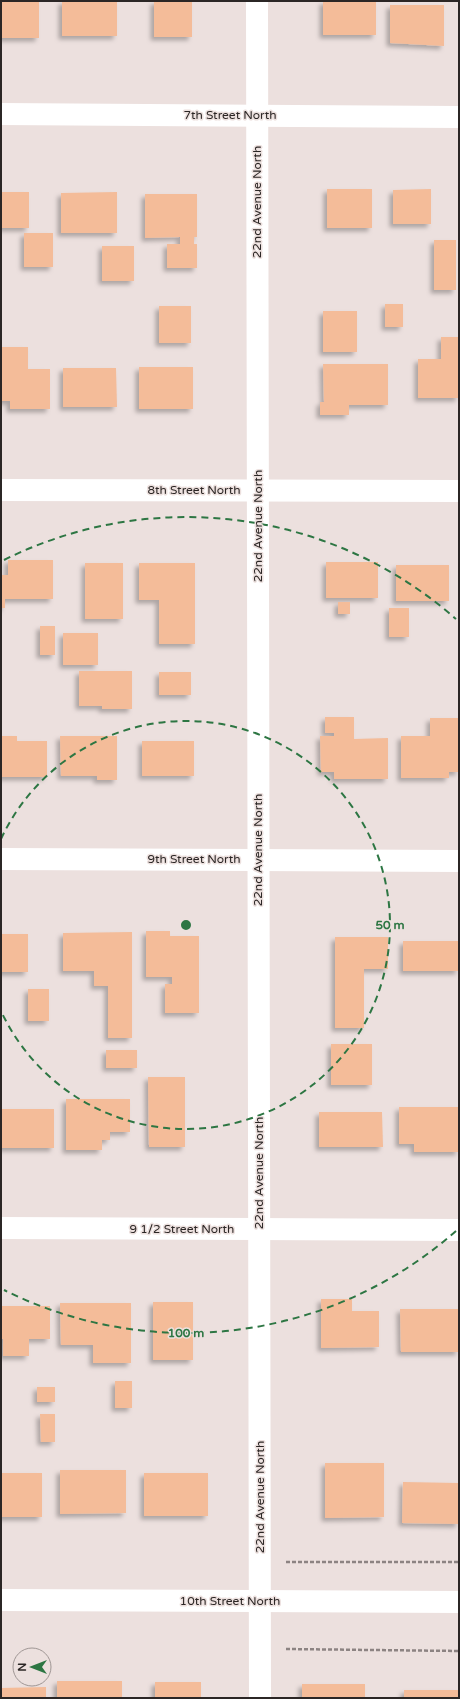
<svg xmlns="http://www.w3.org/2000/svg" width="460" height="1699" font-family="'Varela Round',sans-serif">
  <style>
    .building { fill: #f4bc99; filter: url(#shadow) }
    .lines { fill: none; stroke-linecap: round; stroke-linejoin: round }
    .path { stroke: #8c8382; stroke-width: 2.5; stroke-dasharray: 4 2; stroke-linecap: butt }
    .street { stroke: #fff; stroke-width: 22 }
    .secondary { stroke: #fff; stroke-width: 22 }
    .ring { fill: none; stroke: #2d7643; stroke-width: 2; stroke-dasharray: 7 5 }
    .labels { text-anchor: middle; dominant-baseline: central; stroke-width: 3; stroke-linejoin: round; paint-order: stroke }
    .street-label { font-size: 12px; fill: #2b2625; stroke: #ece0de }
    .centre { fill: #2d7643; stroke: #ece0de; stroke-width: 2 }
    .ring-label { font-size: 12px; text-anchor: middle; font-weight: bold; fill: #2d7643; stroke: #ece0de; stroke-width: 3; stroke-linejoin: round; paint-order: stroke }
  </style>
  <defs>
    <filter id="shadow"><feDropShadow dx="-3.5" dy="3.5" stdDeviation="2" flood-color="#0004"/></filter>
  </defs>
  <rect width="100%" height="100%" fill="#ece0de"/>
  <g class="building">
    <rect x="1" y="1" width="38" height="37"/>
    <rect x="62" y="1" width="55" height="35"/>
    <rect x="154" y="1" width="38" height="36"/>
    <rect x="323" y="1" width="53" height="34"/>
    <path d="M390,5H444V46L390,43Z"/>
    <rect x="327" y="189" width="45" height="39"/>
    <path d="M431,189V224H393V190Z"/>
    <rect x="1" y="192" width="28" height="36"/>
    <path d="M117,192V233H61V193Z"/>
    <path d="M145,194H197V237H194V244H197V268H167V244H180V237L145,238Z"/>
    <rect x="24" y="233" width="29" height="34"/>
    <rect x="434" y="240" width="22" height="50"/>
    <rect x="102" y="246" width="32" height="35"/>
    <rect x="385" y="304" width="18" height="23"/>
    <rect x="159" y="306" width="32" height="37"/>
    <rect x="323" y="311" width="34" height="41"/>
    <path d="M441,337H459V398H418V359H441Z"/>
    <path d="M1,347H28V369H50V409H10V401H1Z"/>
    <path d="M323,364H388V405H349V415H320V402H324Z"/>
    <rect x="139" y="367" width="54" height="42"/>
    <path d="M63,368H116L117,407H63Z"/>
    <path d="M8,560H53V599H5V608H1V575H8Z"/>
    <rect x="326" y="562" width="52" height="36"/>
    <rect x="85" y="563" width="38" height="56"/>
    <path d="M139,563H195V644H159V600H139Z"/>
    <rect x="396" y="565" width="53" height="36"/>
    <rect x="338" y="602" width="12" height="12"/>
    <rect x="389" y="608" width="20" height="29"/>
    <rect x="40" y="626" width="15" height="29"/>
    <rect x="63" y="633" width="35" height="32"/>
    <path d="M79,671H132V709H102V706H79Z"/>
    <rect x="159" y="672" width="32" height="23"/>
    <path d="M325,717H354V739L388,738V779H334V772H321L320,736H334V733H325Z"/>
    <path d="M430,718H459V772H449V778H401V736H430Z"/>
    <path d="M1,736H17V741H47V777H1Z"/>
    <path d="M60,736H117V780H97V776H61Z"/>
    <rect x="142" y="741" width="52" height="35"/>
    <path d="M146,931H170V936H199V1013H165V984H172V977H146Z"/>
    <path d="M132,932V1038H108V986H94V971H63V933Z"/>
    <rect x="1" y="934" width="27" height="38"/>
    <path d="M335,937H388V969H364V1028H335Z"/>
    <rect x="403" y="941" width="56" height="30"/>
    <rect x="28" y="989" width="21" height="32"/>
    <rect x="331" y="1044" width="41" height="41"/>
    <rect x="106" y="1050" width="31" height="18"/>
    <path d="M148,1077H185V1147H149Z"/>
    <path d="M66,1099H130V1132H110V1140H102V1150H66Z"/>
    <path d="M399,1107H459V1152H414V1144H399Z"/>
    <rect x="1" y="1109" width="53" height="39"/>
    <path d="M319,1112H382L383,1147H319Z"/>
    <path d="M321,1299H352V1311H379V1347L321,1348Z"/>
    <rect x="153" y="1302" width="40" height="58"/>
    <path d="M60,1303H131V1363H93V1345H61Z"/>
    <path d="M1,1306H50V1339H29V1356H3V1339H1Z"/>
    <path d="M400,1309H459V1352H401Z"/>
    <rect x="115" y="1381" width="17" height="27"/>
    <rect x="37" y="1387" width="18" height="15"/>
    <path d="M40,1414H55V1442H41Z"/>
    <path d="M325,1463H384V1517L325,1518Z"/>
    <path d="M60,1470H126V1513L60,1514Z"/>
    <rect x="1" y="1473" width="41" height="44"/>
    <rect x="144" y="1473" width="64" height="43"/>
    <path d="M403,1482L459,1483V1524L402,1523Z"/>
    <rect x="57" y="1681" width="65" height="17"/>
    <rect x="155" y="1682" width="46" height="16"/>
    <rect x="302" y="1684" width="63" height="14"/>
    <path d="M46,1687V1698H1V1688Z"/>
    <rect x="404" y="1690" width="55" height="8"/>
  </g>
  <g class="lines">
    <g class="path">
      <path d="M286,1562H459"/>
      <path d="M286,1649L459,1651"/>
    </g>
    <g class="street">
      <path d="M257,1L260,1698"/>
      <path d="M1,114L459,117"/>
      <path d="M1,490L459,491"/>
      <path d="M1,859L459,861"/>
      <path d="M1,1228L459,1230"/>
    </g>
    <path class="secondary" d="M1,1600L459,1602"/>
  </g>
  <g class="ring">
    <path d="M1 839A204 204 0 1 1 1 1011"/>
    <path d="M456 1231A408 408 0 0 1 4 1290M4 560A408 408 0 0 1 456 619"/>
  </g>
  <g class="labels">
    <g class="street-label">
      <text x="230" y="115">7th Street North</text>
      <text transform="translate(257 202) rotate(-90)">22nd Avenue North</text>
      <text x="194" y="490">8th Street North</text>
      <text transform="translate(258 526) rotate(-90)">22nd Avenue North</text>
      <text transform="translate(258 850) rotate(-90)">22nd Avenue North</text>
      <text x="194" y="859">9th Street North</text>
      <text transform="translate(259 1173) rotate(-90)">22nd Avenue North</text>
      <text x="182" y="1229">9 1/2 Street North</text>
      <text transform="translate(260 1497) rotate(-90)">22nd Avenue North</text>
      <text x="230" y="1601">10th Street North</text>
    </g>
  </g>
  <circle cx="186" cy="925" r="6" class="centre"/>
  <g class="ring-label">
    <text x="390" y="929">50 m</text>
    <text x="186" y="1337">100 m</text>
  </g>
  <rect width="460" height="1699" fill="none" stroke="#2b2625" stroke-width="4"/>
  <g transform="translate(32 1667) rotate(270)"><circle r="19" fill="#ece0de" stroke="#9f9694"/>
  <path d="M0-3L7 15L0 10L-7 15Z" fill="#2d7643"/>
  <text y="-6" font-size="11" font-weight="bold" text-anchor="middle" fill="#2b2625">N</text>
  </g>
</svg>
